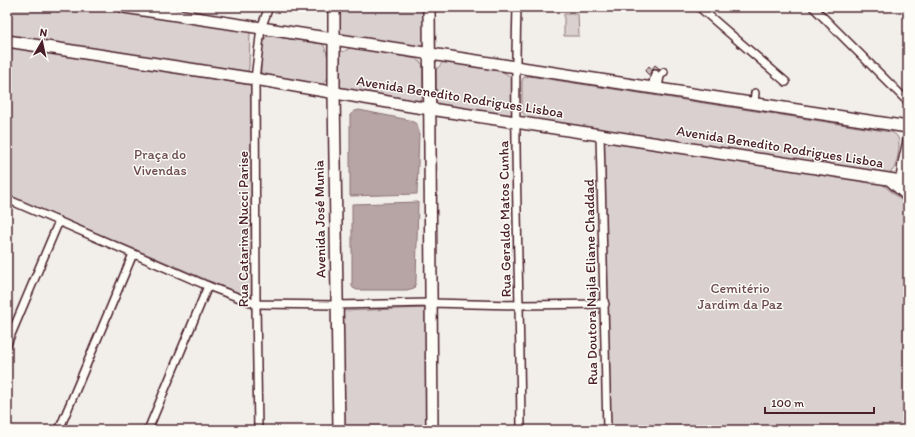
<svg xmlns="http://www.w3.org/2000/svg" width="915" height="437" font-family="Itim,sans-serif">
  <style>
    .green { fill: #d9d0cf; stroke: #92787d }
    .water { fill: #b7a5a6; stroke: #8b6f75 }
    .building { fill: #c8bbbb; stroke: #4a1f2b }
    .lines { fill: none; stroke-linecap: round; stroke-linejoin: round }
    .street-casing { stroke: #4a1f2b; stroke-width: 10 }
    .primary-casing { stroke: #4a1f2b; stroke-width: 14 }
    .street { stroke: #fdfcf7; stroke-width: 7 }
    .primary { stroke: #fdfcf7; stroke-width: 11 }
    .labels { text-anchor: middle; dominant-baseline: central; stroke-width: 3; stroke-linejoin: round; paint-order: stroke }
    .street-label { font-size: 14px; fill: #4a1f2b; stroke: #fdfcf7 }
    .park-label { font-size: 14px; fill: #6e4b54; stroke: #fdfcf7 }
  </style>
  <rect width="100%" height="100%" fill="#f2efeb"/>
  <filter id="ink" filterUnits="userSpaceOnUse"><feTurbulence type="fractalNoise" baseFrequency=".025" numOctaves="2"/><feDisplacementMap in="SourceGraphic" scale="8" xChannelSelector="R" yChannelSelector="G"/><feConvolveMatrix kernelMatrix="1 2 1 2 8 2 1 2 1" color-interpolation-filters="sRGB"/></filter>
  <g filter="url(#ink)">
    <g class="green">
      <path d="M7,7H97L250,31L249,68L248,71L240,75L7,38Z"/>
      <path d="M338,7H424L425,49L338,36Z"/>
      <path d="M564,14H578L579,36H564Z"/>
      <path d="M271,36L323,44C328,51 330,69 328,77C327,80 324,83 322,85L267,78L261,74V43L266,37Z"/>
      <path d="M7,46L251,85L252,299L7,195Z"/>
      <path d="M351,47L417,59L423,65V95L422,99L413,102L347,91L340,87L339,52L345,51Z"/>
      <path d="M443,62L501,71L510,76L513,81V111L508,116L444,108L436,101V70Z"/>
      <path d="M529,76L891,132C894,133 897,135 898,138C901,144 897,165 893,170C891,173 887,174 884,174L527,118L522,112V82L523,78Z"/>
      <path d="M604,142L880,182L908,206V430H610Z"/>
      <path d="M427,308L428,430H343L340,311Z"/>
    </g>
    <g class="water">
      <path d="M359,110L409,120L417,124L419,133L417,194L350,196V115L355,111Z"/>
      <path d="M418,202L416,281L414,288L407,290H357L353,288L352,286V204Z"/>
    </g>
    <path class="building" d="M655,65L660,69L658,70L653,69L649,75L645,71L649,66L652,69Z"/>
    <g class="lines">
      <g class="street-casing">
        <g id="street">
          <path d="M517,7C513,148 520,289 521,430"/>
          <path d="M699,7L786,82"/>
          <path d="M813,7L905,99"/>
          <path d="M652,87L655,74"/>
          <path d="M658,88L660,76L664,72"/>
          <path d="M754,103L755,93"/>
          <path d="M600,134L607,430"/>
          <path d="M886,179L905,196"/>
          <path d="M906,197L900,180L902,163L908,136"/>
          <path d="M7,199L208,286L256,304L336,305L430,303L520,305L605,304"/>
          <path d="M7,344L59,221"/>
          <path d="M59,430L133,254"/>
          <path d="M148,430L208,286"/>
          <path d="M258,430L256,304L255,79L261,28L269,7"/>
        </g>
      </g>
      <g class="primary-casing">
        <g id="primary">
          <path d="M124,7L908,127"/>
          <path d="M334,7V93L339,430"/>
          <path d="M429,7L432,430"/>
          <path d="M7,41L255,79L411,106L908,182"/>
        </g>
      </g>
      <use href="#street" class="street"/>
      <use href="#primary" class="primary"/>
    </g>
  </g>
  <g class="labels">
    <g class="street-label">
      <text transform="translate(460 97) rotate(9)">Avenida Benedito Rodrigues Lisboa</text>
      <text transform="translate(780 147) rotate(9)">Avenida Benedito Rodrigues Lisboa</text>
      <text transform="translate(320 219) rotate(-91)">Avenida José Munia</text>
      <text transform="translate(505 219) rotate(-91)">Rua Geraldo Matos Cunha</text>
      <text transform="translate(243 229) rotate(-90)">Rua Catarina Nucci Parise</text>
      <text transform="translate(591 282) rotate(-91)">Rua Doutora Najla Eliane Chaddad</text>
    </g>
    <g class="park-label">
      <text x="160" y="154">Praça do<tspan x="160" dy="16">Vivendas</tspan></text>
      <text x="740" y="288">Cemitério<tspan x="740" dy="16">Jardim da Paz</tspan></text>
    </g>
  </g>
  <rect width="915" height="437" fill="none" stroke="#fdfcf7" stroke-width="24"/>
  <rect x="12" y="12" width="891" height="413" fill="none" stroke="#4a1f2b" stroke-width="1.5" filter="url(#ink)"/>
  <g transform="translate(42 42) rotate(9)" stroke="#fdfcf7" stroke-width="3" paint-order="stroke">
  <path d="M0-3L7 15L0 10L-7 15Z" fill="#4a1f2b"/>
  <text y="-6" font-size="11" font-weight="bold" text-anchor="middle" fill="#4a1f2b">N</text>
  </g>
  <path d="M765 407v6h109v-6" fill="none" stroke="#4a1f2b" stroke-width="2"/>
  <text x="771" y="407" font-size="12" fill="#4a1f2b" stroke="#fdfcf7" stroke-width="3" paint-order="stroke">100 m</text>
</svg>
